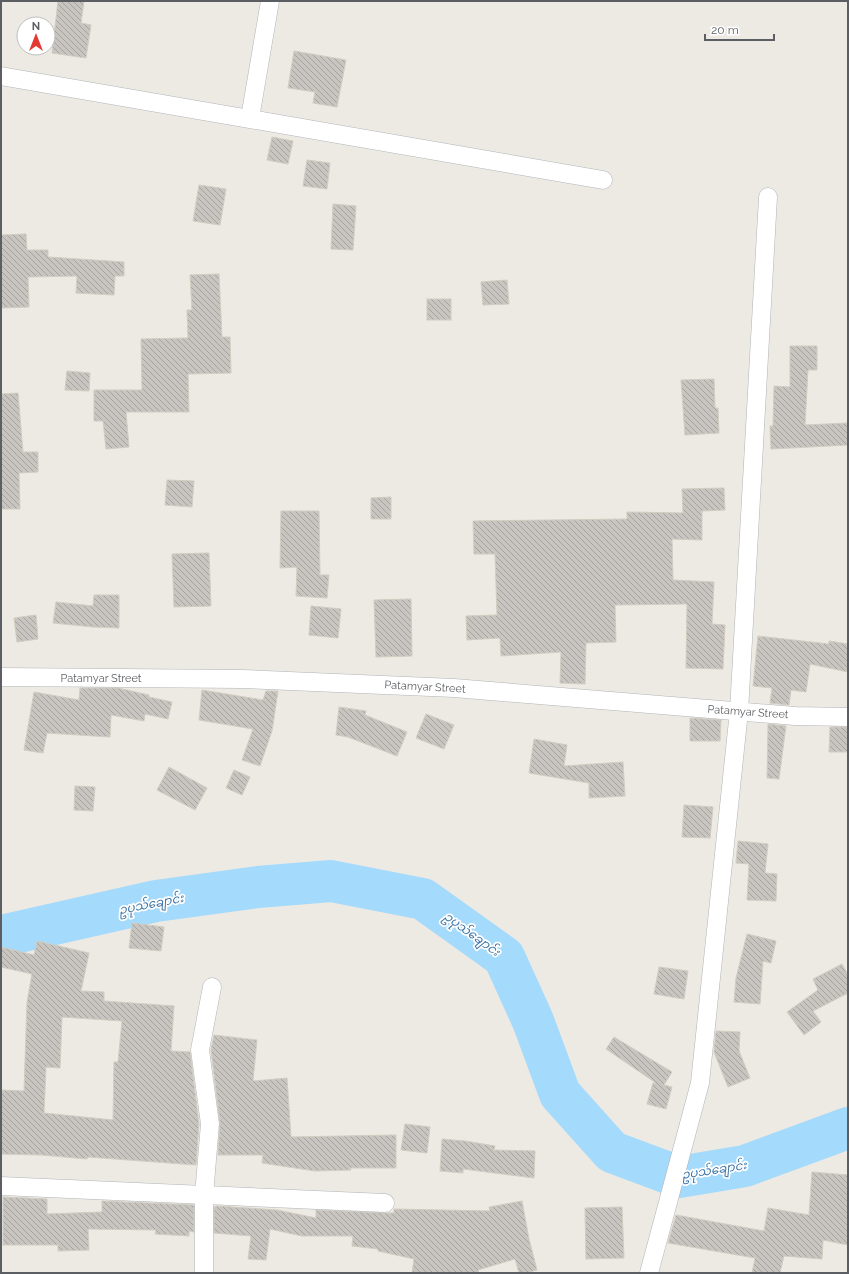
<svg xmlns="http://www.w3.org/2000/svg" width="849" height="1274" font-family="Raleway,'Noto Sans Myanmar',sans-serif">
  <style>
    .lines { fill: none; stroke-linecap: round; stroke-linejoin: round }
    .river { stroke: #a4dafc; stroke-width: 42 }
    .building { fill: url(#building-back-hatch); stroke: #d2ccc1; fill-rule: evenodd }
    .minor-casing { stroke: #b0b4b8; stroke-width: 19 }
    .minor { stroke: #fff; stroke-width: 18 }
    .labels { text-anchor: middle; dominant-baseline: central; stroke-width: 3.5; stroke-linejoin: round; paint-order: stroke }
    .street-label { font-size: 11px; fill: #5b5f63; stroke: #fff }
    .water-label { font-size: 12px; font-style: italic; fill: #3f75a5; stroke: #fff }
  </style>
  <defs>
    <pattern id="building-back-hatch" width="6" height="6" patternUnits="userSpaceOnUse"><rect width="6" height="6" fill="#c8c5c0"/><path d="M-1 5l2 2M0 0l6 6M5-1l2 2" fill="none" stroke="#a5a3a0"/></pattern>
  </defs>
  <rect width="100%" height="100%" fill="#edeae3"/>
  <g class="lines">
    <path class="river" d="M1,936L156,901L258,887L331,881L423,899L504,957L533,1021L560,1094L612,1152L679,1177L745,1166L848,1128"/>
  </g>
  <g class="building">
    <path d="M58,1H84L81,23L91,25L86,58L52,53Z"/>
    <path d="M294,51L346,60L337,107L313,103L315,92L288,88Z"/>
    <path d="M272,137L293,141L288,164L267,160Z"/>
    <path d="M307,160L330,163L327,189L303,186Z"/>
    <path d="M199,185L226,189L220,225L193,221Z"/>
    <path d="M333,204L356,206L353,250L331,249Z"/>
    <path d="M26,234L27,250H48V257L124,262V276H115L114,295L76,293L77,276L28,277L29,307L1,308V235Z"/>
    <path d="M219,274L222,337H230L231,373L188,374L189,412H126L129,447L106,449L103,421H94V390H142L141,339L188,338L187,310H192L190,275Z"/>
    <path d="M507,280L509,304L483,305L481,282Z"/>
    <rect x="427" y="299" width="24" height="21"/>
    <path d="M790,346H817V370H808L805,425L848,423V445L771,449L770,426H773L774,386L790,387Z"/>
    <path d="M67,371L90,373L89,391L65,390Z"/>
    <path d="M714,379L715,408H718L719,433L685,435L681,380Z"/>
    <path d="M18,393L23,452H38V472L19,473L20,509H1V394Z"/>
    <path d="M167,480L194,481L192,507L165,505Z"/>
    <path d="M724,488L725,510L702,511V540L672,539L673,580L714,582L712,624L725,625L723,669L686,668L687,604L615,605L616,642L586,643L585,684L560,683L561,652L501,656L500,638L467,640L466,616L497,615L495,554H474L473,521L627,519V512L683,513L682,489Z"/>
    <path d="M391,497V519H371V498Z"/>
    <path d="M281,511H319L320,575H329L327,598L296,596L297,567L280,568Z"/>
    <path d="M209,553L211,606L174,607L172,554Z"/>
    <path d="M94,595H119V628L93,627L53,623L56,602L93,606Z"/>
    <path d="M411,599L412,656L376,657L374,600Z"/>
    <path d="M311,606L341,609L338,638L309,635Z"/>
    <path d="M36,615L38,639L17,642L14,618Z"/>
    <path d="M758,636L829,644V641L848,644V672L810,664L806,692L791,690L789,705L770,703L772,688L753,686Z"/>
    <path d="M80,688H118L149,695V697L172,702L168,719L145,714L144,721L111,715L110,737L47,733L43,753L24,750L34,692L79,700Z"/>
    <path d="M202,690L263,700L266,691H278L272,731L260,766L242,760L253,729L199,720Z"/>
    <path d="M339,707L366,711L365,715L407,732L397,756L348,737L336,735Z"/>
    <path d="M426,714L454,725L444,749L416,738Z"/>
    <path d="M690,718L721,720L720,741H690Z"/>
    <path d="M768,724L786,726L779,779L767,778Z"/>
    <path d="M830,727H848V752H829Z"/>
    <path d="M534,739L567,745L564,766L623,762L625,796L589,798V783L529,773Z"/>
    <path d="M169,767L207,788L195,810L157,790Z"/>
    <path d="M234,770L250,777L242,795L226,788Z"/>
    <path d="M75,786L95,787L93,811L74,810Z"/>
    <path d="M684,805L713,807L710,838L682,837Z"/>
    <path d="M738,841L768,844L765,873L777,874L776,901L747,900L749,864L736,863Z"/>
    <path d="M132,923L164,927L161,951L129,948Z"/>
    <path d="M747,934L776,941L771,963L763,961L760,1004L734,1002L736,978Z"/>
    <path d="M37,941L89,953L81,991L104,992V1001L174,1006L171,1051L190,1052L199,1124L196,1165L88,1157L87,1159L42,1155L1,1154V1090L24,1091L27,1002L32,974L1,967V947L34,955ZM62,1017L122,1021L118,1062H114L113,1120L44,1113L46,1067L60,1068Z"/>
    <path d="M842,964L848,975V993L813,1011L821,1022L804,1035L787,1012L818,990L813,979Z"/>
    <path d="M659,967L688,971L684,999L654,994Z"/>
    <path d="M716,1031L740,1032L739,1051L750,1078L728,1087L714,1052Z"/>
    <path d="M214,1035L257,1040L253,1081L287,1078L291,1137L396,1135V1168H350L351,1170L315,1171L262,1163L263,1155H218L220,1123L211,1050Z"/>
    <path d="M614,1037L672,1072L664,1085L672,1087L666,1109L647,1104L653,1083H656L606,1049Z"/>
    <path d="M405,1124L430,1127L427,1153L401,1150Z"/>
    <path d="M442,1139L465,1141L495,1146L494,1150L535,1151L534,1178L463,1169V1173L440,1171Z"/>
    <path d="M812,1172L848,1175V1245L823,1240L822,1259L784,1256L780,1273H752L755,1258L668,1243L676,1215L764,1231L768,1208L809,1215Z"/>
    <path d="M3,1197L47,1199V1214L102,1212V1201L194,1205V1232L189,1231V1236L155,1234L156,1230L88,1229L89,1250L58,1251V1245H3Z"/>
    <path d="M522,1201L529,1239L537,1270L526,1273H519L515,1259L478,1270L479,1273H412L414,1259L378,1251V1249L352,1246L353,1236H302L270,1229L266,1260L248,1259L251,1236L214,1233V1207L217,1206L277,1210L316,1218V1210L385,1213H394V1209L490,1211L489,1207Z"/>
    <path d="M622,1207L624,1258L586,1259L585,1208Z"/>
  </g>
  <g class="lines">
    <g class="minor-casing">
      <g id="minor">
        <path d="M1,76L603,180"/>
        <path d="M250,118L270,1"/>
        <path d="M1,677L242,679L454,688L795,716L848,717"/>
        <path d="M1,1186L385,1203"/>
        <path d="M204,1273V1195L210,1124L200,1050L212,987"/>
        <path d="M649,1273L700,1083L739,711L768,197"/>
      </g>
    </g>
    <use href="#minor" class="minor"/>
  </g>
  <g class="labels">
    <g class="street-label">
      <text x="101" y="678">Patamyar Street</text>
      <text transform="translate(425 687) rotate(3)">Patamyar Street</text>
      <text transform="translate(748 712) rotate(4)">Patamyar Street</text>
    </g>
    <g class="water-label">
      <text transform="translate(151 904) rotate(-11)">ဥပုသ်ချောင်း</text>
      <text transform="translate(472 934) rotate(36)">ဥပုသ်ချောင်း</text>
      <text transform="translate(714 1170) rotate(-9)">ဥပုသ်ချောင်း</text>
    </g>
  </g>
  <rect width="849" height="1274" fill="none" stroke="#5b5f63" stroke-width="4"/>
  <g transform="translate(36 36)"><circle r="19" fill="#ffffff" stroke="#bdbfc1"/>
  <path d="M0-3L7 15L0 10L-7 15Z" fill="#e33833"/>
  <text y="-6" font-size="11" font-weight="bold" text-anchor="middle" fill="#5b5f63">N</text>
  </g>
  <path d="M705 34v6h69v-6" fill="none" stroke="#5b5f63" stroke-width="2"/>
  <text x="711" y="34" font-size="12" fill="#5b5f63" stroke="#ffffff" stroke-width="3" paint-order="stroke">20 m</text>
</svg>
